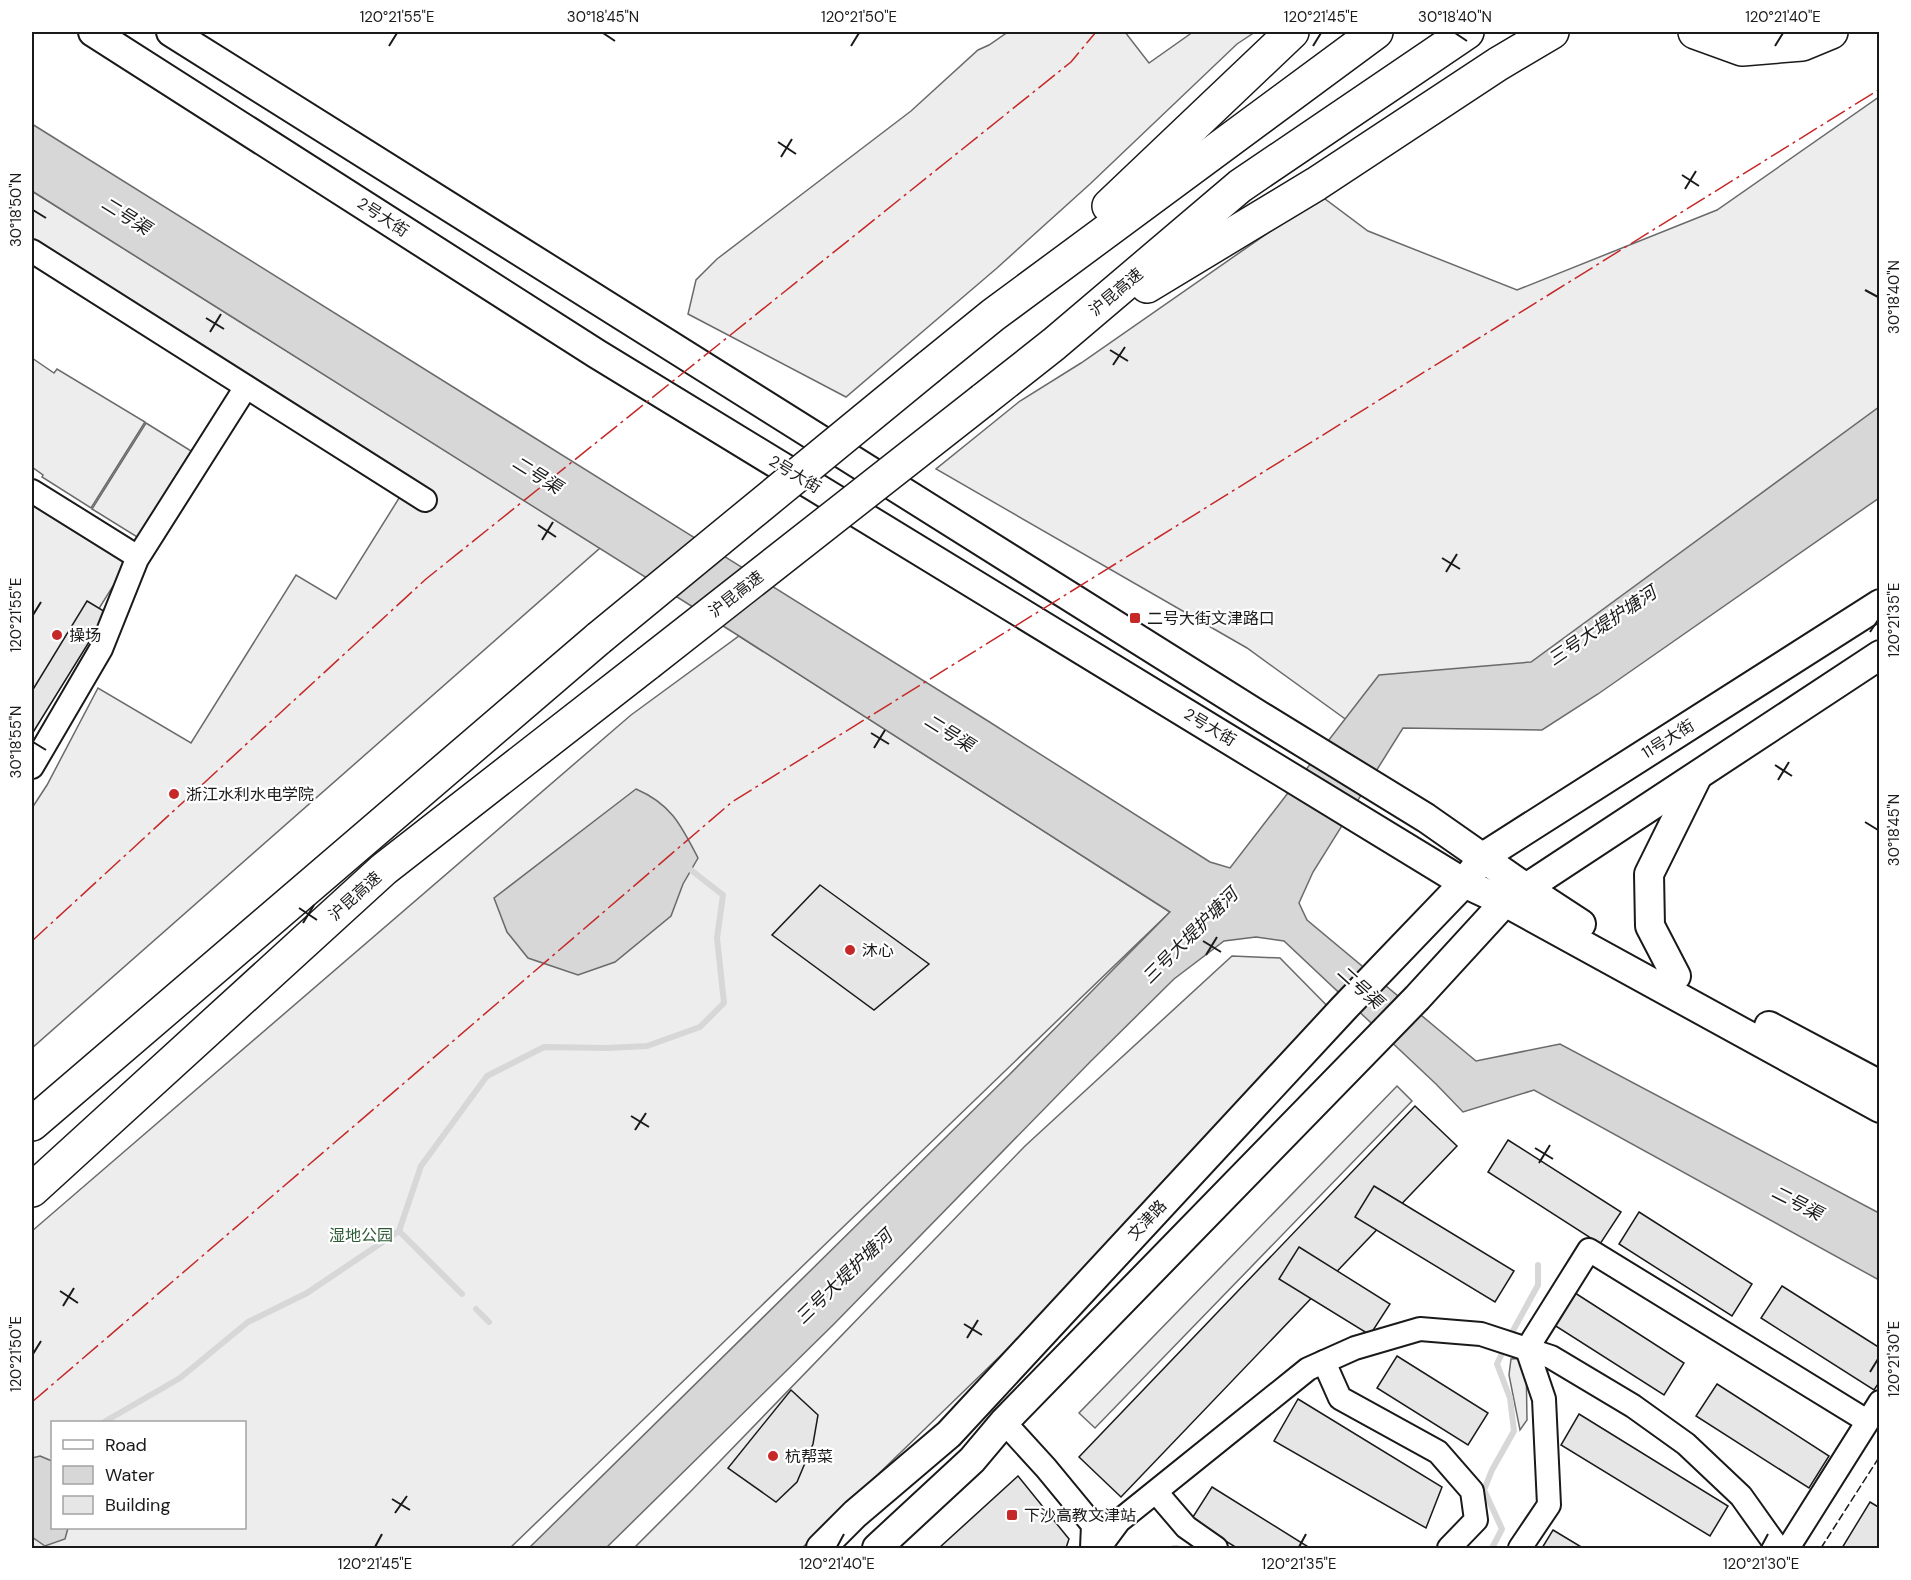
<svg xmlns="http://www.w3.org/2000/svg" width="1911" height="1580" font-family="'DM Sans','Noto Sans SC',sans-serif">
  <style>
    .built { fill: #ededed; stroke: #6a6a6a; stroke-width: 1.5; fill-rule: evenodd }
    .water { fill: #d7d7d7; stroke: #6a6a6a; stroke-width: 1.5 }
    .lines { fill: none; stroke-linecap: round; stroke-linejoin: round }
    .stream { stroke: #d7d7d7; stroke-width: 6 }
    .building { fill: #e6e6e6; stroke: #1a1a1a; stroke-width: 1.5 }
    .minor-casing { stroke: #1a1a1a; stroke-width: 26 }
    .major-casing { stroke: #1a1a1a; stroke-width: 32 }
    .highway-casing { stroke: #1a1a1a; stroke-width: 36 }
    .minor { stroke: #fff; stroke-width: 22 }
    .major { stroke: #fff; stroke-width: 28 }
    .highway { stroke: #fff; stroke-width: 33 }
    .highway-bridge-casing { stroke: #1a1a1a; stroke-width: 36; stroke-linecap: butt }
    .highway-bridge { stroke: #fff; stroke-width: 33 }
    .fence { stroke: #1a1a1a; stroke-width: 1.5; stroke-dasharray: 8 3; stroke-linecap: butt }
    .power { stroke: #c62828; stroke-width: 1.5; stroke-dasharray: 21 4.5 3 4.5; stroke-linecap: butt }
    .ticks { fill: none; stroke: #1a1a1a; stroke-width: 2 }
    .poi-dot { fill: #c62828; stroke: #fff; stroke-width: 2 }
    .labels { text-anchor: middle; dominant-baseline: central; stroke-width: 4.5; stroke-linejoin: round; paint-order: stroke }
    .street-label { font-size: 16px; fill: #1a1a1a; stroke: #fff }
    .poi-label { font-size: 16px; fill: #1a1a1a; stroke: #fff; text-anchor: start }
    .park-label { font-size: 16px; fill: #2b5a34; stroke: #fff }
    .water-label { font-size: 18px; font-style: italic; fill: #1a1a1a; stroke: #fff }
    .neatline { fill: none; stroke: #1a1a1a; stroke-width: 2 }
    .ticks-label { font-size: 15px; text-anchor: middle; fill: #1a1a1a }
  </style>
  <rect width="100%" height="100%" fill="#fff"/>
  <g class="built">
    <path d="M1008,32H1125L1149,63L1193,32H1255L1237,44L1090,184L997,268L846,397L688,314L696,280L717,259L911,111L978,50L989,45Z"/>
    <path d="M1879,97V453L1548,703L1355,726L1247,648L936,469L1020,401L1081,363L1321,196L1368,231L1517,290L1717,210Z"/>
    <path d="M32,191L600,548L32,1048V808L47,785L98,688L191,743L296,575L336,599L406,487L32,249Z"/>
    <path d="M32,358L54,373L57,369L145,422L91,508L42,477L43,475L32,467Z"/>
    <path d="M146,423L196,454L142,540L92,509Z"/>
    <path d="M32,491L133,554L32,716Z"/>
    <path d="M739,636L1170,912L510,1548H32V1231L631,715ZM52,1422H244V1528H52Z"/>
    <path d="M1232,956L1280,958L1344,1023L802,1548H634L691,1491L1025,1146Z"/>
    <path d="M1397,1086L1412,1101L1095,1428L1079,1413Z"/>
    <path d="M1526,1358L1527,1420L1520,1430L1509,1375L1511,1359Z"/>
  </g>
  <g class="water">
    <path d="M32,124L988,721L1210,862L1230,868L1379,675L1531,662L1879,407V498L1598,694L1542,730L1403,728L1313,872L1299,903L1307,920L1476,1061L1560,1044L1879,1213V1280L1534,1090L1463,1112L1436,1084L1284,941L1256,937L1224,941L1174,979L1090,1062L834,1324L606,1548H529L1009,1075L1170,912L739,636L32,191Z"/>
    <path d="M636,789C671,804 681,825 698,858L683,884L671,916L615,962L578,975L528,958L507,932L494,898Z"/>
    <path d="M40,1456L52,1461V1528H68L65,1539L45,1546L32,1537V1458Z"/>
  </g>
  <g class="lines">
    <g class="stream">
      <path d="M399,1231L462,1294"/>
      <path d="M476,1309L489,1322"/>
      <path d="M1509,1338L1538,1285V1265"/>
      <path d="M104,1422L180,1378L248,1322L307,1293L399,1231L421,1166L487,1076L544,1047L607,1048L647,1046L700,1027L724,1003L717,938L723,895L691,870"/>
      <path d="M1174,1548H1177"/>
      <path d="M1492,1548L1502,1529L1484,1490L1492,1470L1514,1431L1510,1398L1497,1364L1505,1347"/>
    </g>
  </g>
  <g class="building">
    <path d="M87,601L107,613L32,734V691Z"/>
    <path d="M820,885L929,964L874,1010L772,935Z"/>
    <path d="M1415,1106L1457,1146L1121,1497L1079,1457Z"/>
    <path d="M1508,1140L1621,1212L1600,1244L1488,1172Z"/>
    <path d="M1374,1186L1514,1271L1495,1302L1355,1217Z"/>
    <path d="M1639,1212L1752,1284L1732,1316L1619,1244Z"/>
    <path d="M1299,1247L1390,1304L1370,1335L1279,1279Z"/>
    <path d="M1782,1286L1880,1348V1381L1874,1390L1761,1318Z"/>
    <path d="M1572,1291L1684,1363L1664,1395L1551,1323Z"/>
    <path d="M1397,1356L1488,1413L1468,1445L1377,1388Z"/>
    <path d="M1717,1384L1829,1456L1809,1488L1696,1416Z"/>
    <path d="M791,1390L818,1415L813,1444L797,1482L776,1502L728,1468Z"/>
    <path d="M1298,1399L1442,1487L1426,1528L1274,1441Z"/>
    <path d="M1579,1414L1728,1506L1710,1536L1561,1445Z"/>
    <path d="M1018,1476L1069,1539L1066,1548H939Z"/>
    <path d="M1212,1487L1310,1548H1237L1191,1520Z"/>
    <path d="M1870,1502L1880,1508V1548H1842Z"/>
    <path d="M1553,1530L1583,1548H1542Z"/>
  </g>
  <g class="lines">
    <g class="minor-casing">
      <g id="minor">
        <path d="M32,251L425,500"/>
        <path d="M32,491L133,554"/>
        <path d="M32,767L101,649L137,559L246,387"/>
        <path d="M1324,1362L1340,1398L1438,1452L1472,1491L1476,1520L1449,1548"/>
        <path d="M1004,1422L1046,1468L1093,1525L1092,1548"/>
        <path d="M1156,1492L1186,1527L1216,1548"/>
        <path d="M1099,1548L1119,1521L1308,1369L1355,1348L1420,1329L1481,1334L1551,1357L1633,1406L1686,1444L1741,1496L1778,1548"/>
        <path d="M1520,1548L1549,1505L1544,1399L1527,1349L1589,1250L1867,1421"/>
        <path d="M1788,1548L1880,1402"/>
      </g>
    </g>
    <g class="major-casing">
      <g id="major">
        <path d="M93,32L597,354L1464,883L1505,902L1880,1108"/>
        <path d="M171,32L1260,716L1426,818L1526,888L1581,924"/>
        <path d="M1676,976L1650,926L1649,874L1697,777"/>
        <path d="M1769,1026L1880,1085"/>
        <path d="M821,1548L855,1514L949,1434L1344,1008L1464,883L1483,857L1880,604"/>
        <path d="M877,1548L972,1460L1004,1422L1417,998L1505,902L1880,655"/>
      </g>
    </g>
    <g class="highway-casing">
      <g id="highway">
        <path d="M1695,32L1742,49L1802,44L1831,32"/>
        <path d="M1109,206L1292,32"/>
        <path d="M1147,286L1316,184L1498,64L1552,32"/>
        <path d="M929,367L993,315L1376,32"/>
        <path d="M983,400L1054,344L1240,186L1467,32"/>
        <path d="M32,1124L599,638"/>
        <path d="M32,1190L384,869L648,663"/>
      </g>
    </g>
    <use href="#minor" class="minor"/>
    <use href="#major" class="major"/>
    <use href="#highway" class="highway"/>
    <g class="highway-bridge-casing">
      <g id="highway-bridge">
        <path d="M599,638L929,367"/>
        <path d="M648,663L983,400"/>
      </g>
    </g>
    <use href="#highway-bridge" class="highway-bridge"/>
    <path class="fence" d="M1821,1548L1880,1456"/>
    <g class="power">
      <path d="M32,941L426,579L1071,62L1096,32"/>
      <path d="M32,1402L732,802L1880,89"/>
    </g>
  </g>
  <path class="ticks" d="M603,33L615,41M1455,33L1467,41M389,46L397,33M851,46L859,33M1313,46L1321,33M1775,46L1783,33M778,142L796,154M781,157L792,139M1682,175L1699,186M1685,189L1696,171M33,210L46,218M1865,290L1878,297M206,318L224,329M210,332L221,314M1110,350L1128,361M1113,365L1125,347M538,525L556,537M542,540L553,522M1442,558L1460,569M1446,572L1457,554M33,615L41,602M1870,632L1878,620M871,733L889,744M33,742L46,750M874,748L885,730M1775,765L1792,776M1778,780L1789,762M1865,822L1878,830M299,908L317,920M303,923L314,905M1203,941L1221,952M1206,955L1217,937M631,1116L649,1127M635,1130L646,1113M1535,1148L1553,1159M1539,1163L1550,1145M60,1291L78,1303M63,1306L74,1288M964,1324L982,1335M967,1338L978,1320M33,1354L41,1341M1870,1372L1878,1359M392,1499L410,1510M395,1513L407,1496M375,1547L382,1534M837,1547L844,1534M1299,1547L1306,1534M1761,1547L1768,1534"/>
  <g class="poi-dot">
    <rect x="1129" y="612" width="12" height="12" rx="3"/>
    <circle cx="57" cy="635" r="6"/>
    <circle cx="174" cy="794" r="6"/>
    <circle cx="850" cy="950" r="6"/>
    <circle cx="773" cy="1456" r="6"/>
    <rect x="1006" y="1509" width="12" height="12" rx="3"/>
  </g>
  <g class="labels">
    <g class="street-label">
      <text transform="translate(383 217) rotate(33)">2号大街</text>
      <text transform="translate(1116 292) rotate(-40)">沪昆高速</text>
      <text transform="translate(795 474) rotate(31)">2号大街</text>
      <text transform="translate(736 594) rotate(-38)">沪昆高速</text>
      <text transform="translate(1210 727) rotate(31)">2号大街</text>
      <text transform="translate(1668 739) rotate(-32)">11号大街</text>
      <text transform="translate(355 896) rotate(-42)">沪昆高速</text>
      <text transform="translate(1147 1220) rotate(-47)">文津路</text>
    </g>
    <g class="poi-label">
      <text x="1147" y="618">二号大街文津路口</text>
      <text x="69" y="635">操场</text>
      <text x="186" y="794">浙江水利水电学院</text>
      <text x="862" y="950">沐心</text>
      <text x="785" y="1456">杭帮菜</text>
      <text x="1024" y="1515">下沙高教文津站</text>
    </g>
    <g class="park-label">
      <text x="361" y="1235">湿地公园</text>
    </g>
    <g class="water-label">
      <text transform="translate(126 216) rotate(32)">二号渠</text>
      <text transform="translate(537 475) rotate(32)">二号渠</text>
      <text transform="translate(1602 626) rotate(-34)">三号大堤护塘河</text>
      <text transform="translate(949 733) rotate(32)">二号渠</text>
      <text transform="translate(1190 936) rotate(-45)">三号大堤护塘河</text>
      <text transform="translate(1360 987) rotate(42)">二号渠</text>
      <text transform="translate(1797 1203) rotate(27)">二号渠</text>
      <text transform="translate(844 1277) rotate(-44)">三号大堤护塘河</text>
    </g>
  </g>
  <rect width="1911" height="1580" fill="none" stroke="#ffffff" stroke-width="66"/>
  <rect x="51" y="1421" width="195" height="108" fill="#ffffff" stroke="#a3a3a3" stroke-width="1.5"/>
  <rect x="63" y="1440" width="30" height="9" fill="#ffffff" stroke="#a3a3a3" stroke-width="1.5"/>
  <text x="105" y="1451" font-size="18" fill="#1a1a1a">Road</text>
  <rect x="63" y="1466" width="30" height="18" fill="#d7d7d7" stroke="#a3a3a3" stroke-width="1.5"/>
  <text x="105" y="1481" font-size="18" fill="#1a1a1a">Water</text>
  <rect x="63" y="1496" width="30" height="18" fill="#e6e6e6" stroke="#a3a3a3" stroke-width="1.5"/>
  <text x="105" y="1511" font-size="18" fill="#1a1a1a">Building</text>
  <rect x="33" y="33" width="1845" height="1514" class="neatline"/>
  <g class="ticks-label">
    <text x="397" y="22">120°21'55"E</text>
    <text x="603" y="22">30°18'45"N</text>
    <text x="859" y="22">120°21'50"E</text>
    <text x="1321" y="22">120°21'45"E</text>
    <text x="1455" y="22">30°18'40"N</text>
    <text x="1783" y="22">120°21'40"E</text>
    <text transform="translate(16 210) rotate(-90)" y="5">30°18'50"N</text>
    <text transform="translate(1894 297) rotate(-90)" y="5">30°18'40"N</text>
    <text transform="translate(16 615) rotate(-90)" y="5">120°21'55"E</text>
    <text transform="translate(1894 620) rotate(-90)" y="5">120°21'35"E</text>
    <text transform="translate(16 742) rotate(-90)" y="5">30°18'55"N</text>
    <text transform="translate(1894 830) rotate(-90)" y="5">30°18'45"N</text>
    <text transform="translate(16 1354) rotate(-90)" y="5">120°21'50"E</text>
    <text transform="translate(1894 1359) rotate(-90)" y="5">120°21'30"E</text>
    <text x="375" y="1569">120°21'45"E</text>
    <text x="837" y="1569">120°21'40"E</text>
    <text x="1299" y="1569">120°21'35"E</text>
    <text x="1761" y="1569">120°21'30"E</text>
  </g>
</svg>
